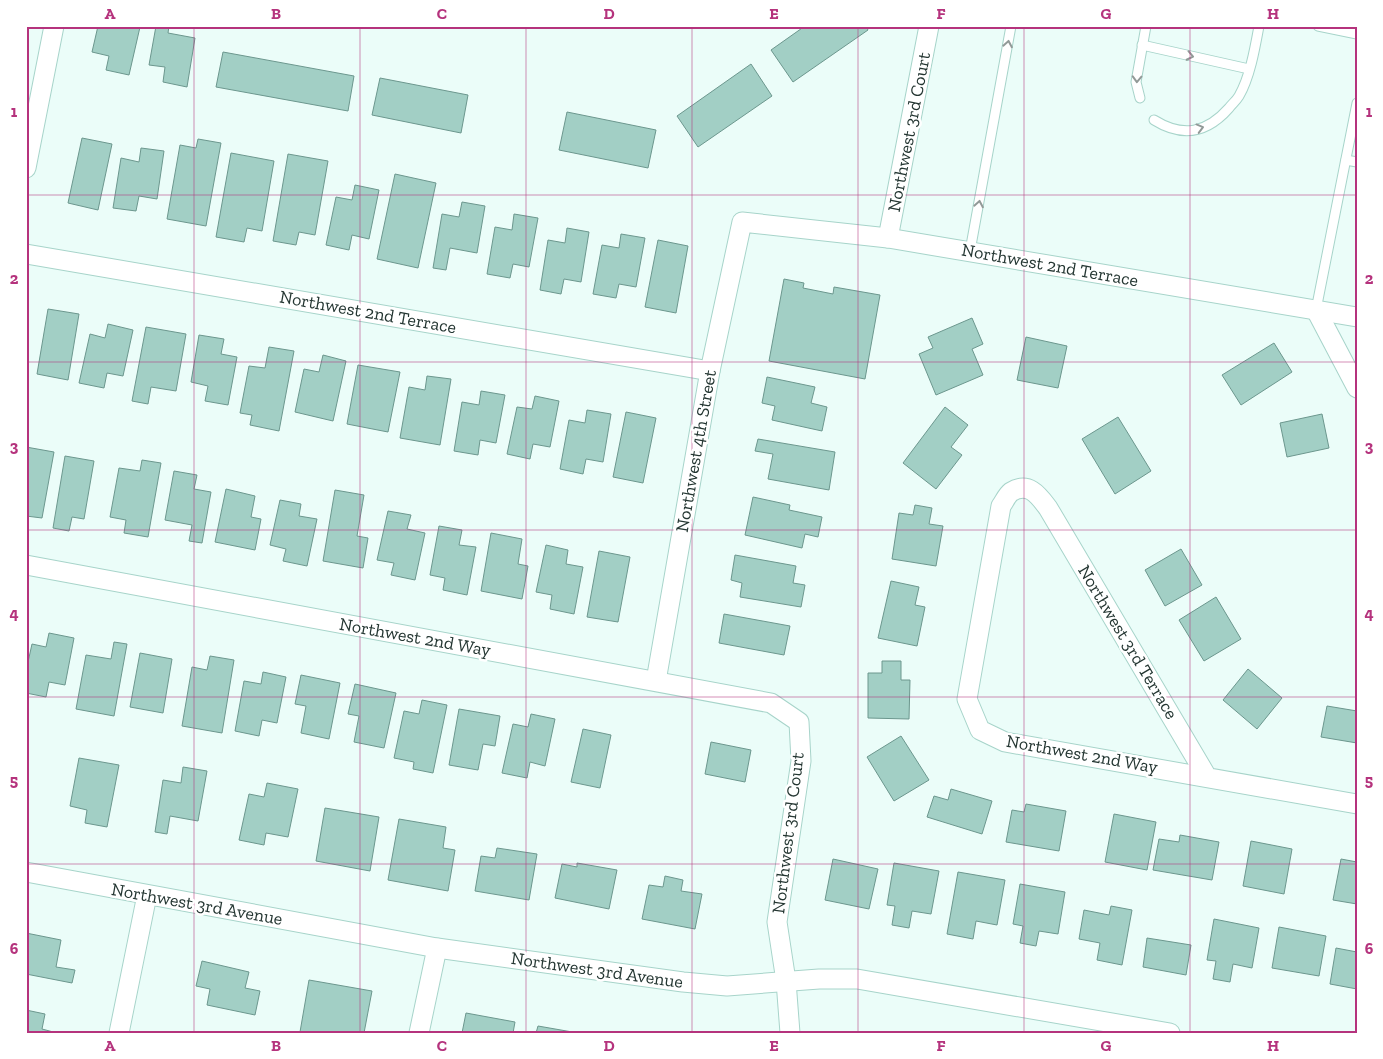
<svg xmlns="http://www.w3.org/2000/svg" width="1383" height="1059" font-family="'Zilla Slab',serif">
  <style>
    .building { fill: #a2cfc5; stroke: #6c978e }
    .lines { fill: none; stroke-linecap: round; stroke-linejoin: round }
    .lane-casing { stroke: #a7d4ca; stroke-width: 11 }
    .street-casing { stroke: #a7d4ca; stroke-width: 21 }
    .lane { stroke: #fff; stroke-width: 9 }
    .street { stroke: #fff; stroke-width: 19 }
    .oneway { stroke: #929a98 }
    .grid { fill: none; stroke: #b5337d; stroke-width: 1; stroke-opacity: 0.55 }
    .labels { text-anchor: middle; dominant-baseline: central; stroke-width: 5; stroke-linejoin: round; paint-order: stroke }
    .street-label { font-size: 18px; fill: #243632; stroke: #fff }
    .neatline { fill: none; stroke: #b5337d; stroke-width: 2 }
    .grid-label { font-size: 16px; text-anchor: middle; font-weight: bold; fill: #b5337d }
  </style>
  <rect width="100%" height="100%" fill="#ebfdf9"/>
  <g class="building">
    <path d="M98,26L140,27L129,75L106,70L109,56L92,52Z"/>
    <path d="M156,26H169L168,33L195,38L187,87L163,82L165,67L149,65Z"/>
    <path d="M805,26H866L868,30L793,82L771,50Z"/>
    <path d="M223,52L354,76L348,111L216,87Z"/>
    <path d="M751,64L772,96L698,147L677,116Z"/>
    <path d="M380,78L468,95L461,133L372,115Z"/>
    <path d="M567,112L656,130L648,168L559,150Z"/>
    <path d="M82,138L112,144L98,210L68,203Z"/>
    <path d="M198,139L221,143L206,226L167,219L180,145L196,148Z"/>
    <path d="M141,148L164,151L157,199L139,196L136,211L113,208L121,158L139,162Z"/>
    <path d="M231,153L274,161L262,231L247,228L244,242L216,237Z"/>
    <path d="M288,154L328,161L315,235L299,232L296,245L273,241Z"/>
    <path d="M395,174L436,183L418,268L377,259Z"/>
    <path d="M355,185L379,190L369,239L352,235L349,250L326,245L336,197L352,200Z"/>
    <path d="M462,202L485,206L477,253L450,248L446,270L433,268L442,214L459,217Z"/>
    <path d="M514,214L538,218L529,267L513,264L510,278L487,274L495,227L512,230Z"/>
    <path d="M567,228L589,232L581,282L564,279L561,294L540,290L548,240L565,243Z"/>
    <path d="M621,234L645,238L636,287L619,284L616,298L593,294L602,245L619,248Z"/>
    <path d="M658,240L688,246L676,313L645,307Z"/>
    <path d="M784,279L804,283L803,288L833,294L834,287L880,295L865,379L769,361Z"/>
    <path d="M48,309L79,314L68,380L37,374Z"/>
    <path d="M972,318L983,344L972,349L983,375L936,395L919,354L933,348L928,337Z"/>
    <path d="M108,324L133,330L123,376L107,373L104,388L79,383L90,334L105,338Z"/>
    <path d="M146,327L186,334L176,391L151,387L148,404L132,401Z"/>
    <path d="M199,335L224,339L221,354L237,357L228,405L205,401L208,386L191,382Z"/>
    <path d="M1026,337L1067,346L1058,388L1017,380Z"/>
    <path d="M1274,343L1292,372L1241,405L1222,375Z"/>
    <path d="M269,347L294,351L279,431L250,425L252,415L240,413L249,366L265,368Z"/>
    <path d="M323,355L346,361L333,421L295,412L304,369L319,372Z"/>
    <path d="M358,365L400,372L388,432L347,424Z"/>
    <path d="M427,376L451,379L440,445L400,438L409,387L425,390Z"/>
    <path d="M767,377L815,387L811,403L827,407L822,431L772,420L775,406L762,403Z"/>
    <path d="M481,391L505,395L496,443L480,440L478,455L454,451L462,402L479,405Z"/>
    <path d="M535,396L559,401L550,447L533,444L530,459L507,454L517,407L532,409Z"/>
    <path d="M945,407L968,425L951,447L962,455L936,489L903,463Z"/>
    <path d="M587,410L611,414L603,462L586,459L583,474L560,469L569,420L585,423Z"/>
    <path d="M626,412L656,418L643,483L613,477Z"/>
    <path d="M1322,414L1329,448L1287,457L1280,423Z"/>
    <path d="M1118,417L1151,471L1115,494L1082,439Z"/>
    <path d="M758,439L835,452L829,490L768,479L773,454L755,451Z"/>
    <path d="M26,447L54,452L42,518L26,516Z"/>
    <path d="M65,456L94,461L84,519L72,517L69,531L53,528Z"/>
    <path d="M142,460L161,463L148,537L124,533L126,520L110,517L119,468L140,471Z"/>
    <path d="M174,471L197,475L194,489L211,492L202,543L189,541L192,525L165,520Z"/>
    <path d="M226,489L255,496L251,517L261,519L255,550L215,542Z"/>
    <path d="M335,490L364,495L357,536L368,538L363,568L323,561Z"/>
    <path d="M753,497L790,505L789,510L822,517L818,537L805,534L802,548L745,535Z"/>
    <path d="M280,500L301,504L299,516L317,519L307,566L283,561L286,549L270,545Z"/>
    <path d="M915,505L932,508L929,524L943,526L936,566L892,559L899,513L913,515Z"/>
    <path d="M388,511L411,515L407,529L425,533L415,580L391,575L394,563L377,560Z"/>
    <path d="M439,526L462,530L459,545L476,547L467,595L443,590L445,578L430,575Z"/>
    <path d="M491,533L522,539L518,564L528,566L522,599L481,591Z"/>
    <path d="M546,545L568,550L566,564L583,567L574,614L550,609L552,595L536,592Z"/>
    <path d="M1181,549L1202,585L1165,606L1145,570Z"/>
    <path d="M599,551L630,557L618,622L587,617Z"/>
    <path d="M735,555L796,566L793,583L805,585L801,607L740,597L742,583L731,580Z"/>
    <path d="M891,581L919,587L915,605L925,607L917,646L878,638Z"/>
    <path d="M1216,597L1241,639L1204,661L1179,620Z"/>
    <path d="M724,614L790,626L784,655L719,643Z"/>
    <path d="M49,633L74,638L65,685L49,682L46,697L26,693V671L32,644L46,647Z"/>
    <path d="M114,642L127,644L114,716L76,709L86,655L111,659Z"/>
    <path d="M140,653L172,659L163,713L130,707Z"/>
    <path d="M210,656L234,660L222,733L182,726L192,667L207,670Z"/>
    <path d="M882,661H901V680H910L909,719L868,718V673H882Z"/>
    <path d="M1248,669L1282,698L1257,729L1223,700Z"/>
    <path d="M263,672L286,677L277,723L262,720L259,736L235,731L244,681L261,684Z"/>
    <path d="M301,675L340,683L329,739L301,733L306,706L295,704Z"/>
    <path d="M355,684L396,693L384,748L354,742L359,716L348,714Z"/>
    <path d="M422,700L447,705L433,773L413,769L414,762L394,758L404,711L419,714Z"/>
    <path d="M1327,706L1357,711V743L1321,737Z"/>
    <path d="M459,709L500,716L495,746L483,744L478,770L449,765Z"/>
    <path d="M531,714L555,719L545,766L530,762L527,778L502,773L513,724L528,727Z"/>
    <path d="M583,729L611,735L600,788L571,782Z"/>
    <path d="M901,736L929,780L894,801L867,757Z"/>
    <path d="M711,742L751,750L745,782L705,774Z"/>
    <path d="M79,758L119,765L107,827L85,823L87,810L70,806Z"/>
    <path d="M183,767L207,771L198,821L170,816L167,834L155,832L163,780L181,783Z"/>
    <path d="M267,783L298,789L288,837L266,833L264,845L239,840L249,794L264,797Z"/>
    <path d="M951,789L992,801L982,834L927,817L934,796L948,800Z"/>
    <path d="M1026,804L1066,811L1059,851L1006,842L1012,810L1024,812Z"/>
    <path d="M325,808L379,817L370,871L316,861Z"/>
    <path d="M1114,814L1156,822L1147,870L1105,862Z"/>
    <path d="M399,819L446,827L443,848L455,850L448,891L388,880Z"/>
    <path d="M1180,835L1219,842L1212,880L1153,870L1159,839L1179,842Z"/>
    <path d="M1251,841L1292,849L1284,894L1243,886Z"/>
    <path d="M497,848L537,854L529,900L475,891L481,856L495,858Z"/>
    <path d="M833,859L878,869L869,909L825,900Z"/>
    <path d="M1341,859L1357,862V904L1333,900Z"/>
    <path d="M577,863L617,870L609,909L555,898L562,864L577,867Z"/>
    <path d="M894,863L939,871L931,914L912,911L909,928L892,925L895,906L887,905Z"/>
    <path d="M958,872L1005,880L997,925L976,921L973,939L947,934Z"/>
    <path d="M665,876L683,880L681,891L702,894L695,929L642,919L649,885L663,887Z"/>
    <path d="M1020,884L1065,892L1058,934L1039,931L1036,946L1020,943L1023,926L1013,924Z"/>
    <path d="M1111,906L1132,910L1122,965L1097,960L1100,943L1079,939L1084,910L1109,915Z"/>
    <path d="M1214,919L1259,928L1252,968L1233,964L1230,982L1213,979L1216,961L1207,960Z"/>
    <path d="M1279,927L1326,936L1319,976L1272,968Z"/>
    <path d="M26,933L61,940L56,967L75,970L72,983L26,974Z"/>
    <path d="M1147,938L1191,945L1186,975L1143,967Z"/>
    <path d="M1336,948L1357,952V989L1330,984Z"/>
    <path d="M202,961L249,972L245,988L260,991L255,1015L207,1005L210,989L196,986Z"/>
    <path d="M309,980L372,991L364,1033L300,1032Z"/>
    <path d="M26,1010L45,1014L42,1029L57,1033H26Z"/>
    <path d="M466,1013L515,1022L513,1033H462Z"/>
    <path d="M538,1026L578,1033H536Z"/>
  </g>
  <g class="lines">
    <g class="lane-casing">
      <g id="lane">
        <path d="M1318,26L1357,34"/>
        <path d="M1142,45L1249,69"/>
        <path d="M1140,98L1136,82L1146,26"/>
        <path d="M1154,120C1183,138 1207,133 1229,108C1232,104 1236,101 1239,96C1250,77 1255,48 1259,26"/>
        <path d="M1346,160L1357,162"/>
        <path d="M970,251L1011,26"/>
        <path d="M1316,310L1357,103"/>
      </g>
    </g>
    <g class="street-casing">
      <g id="street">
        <path d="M26,168L54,26"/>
        <path d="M888,238L929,26"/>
        <path d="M26,254L710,371"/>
        <path d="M1316,310L1357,388"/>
        <path d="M26,565L771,703L799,722L801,761L777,922L786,981L790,1033"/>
        <path d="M656,681L710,371L742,222L888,238L1357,317"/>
        <path d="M1207,777L1048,508C1039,496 1029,481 1011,492C1007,495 1004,502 1001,506L967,699L980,730L1005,742L1357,804"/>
        <path d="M26,872L437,948L683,982L727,986L819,979H857L1170,1033"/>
        <path d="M119,1033L147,895"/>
        <path d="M419,1033L437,948"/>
      </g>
    </g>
    <use href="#lane" class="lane"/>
    <use href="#street" class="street"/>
  </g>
  <defs><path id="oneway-chevron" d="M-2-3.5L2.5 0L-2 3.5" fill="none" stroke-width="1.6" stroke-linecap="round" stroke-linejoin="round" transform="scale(1.25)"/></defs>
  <g class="oneway">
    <use href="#oneway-chevron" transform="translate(1008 44) rotate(-80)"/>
    <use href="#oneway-chevron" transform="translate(1190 56) rotate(12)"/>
    <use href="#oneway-chevron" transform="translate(1137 79) rotate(92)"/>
    <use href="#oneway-chevron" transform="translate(1200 128) rotate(-15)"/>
    <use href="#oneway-chevron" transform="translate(979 204) rotate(-80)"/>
  </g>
  <path class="grid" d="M194,26V1033M360,26V1033M526,26V1033M692,26V1033M858,26V1033M1024,26V1033M1190,26V1033M26,195H1357M26,362H1357M26,530H1357M26,697H1357M26,864H1357"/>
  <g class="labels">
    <g class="street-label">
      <text transform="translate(909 132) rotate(-79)">Northwest 3rd Court</text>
      <text transform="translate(1050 265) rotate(10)">Northwest 2nd Terrace</text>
      <text transform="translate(368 312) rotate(10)">Northwest 2nd Terrace</text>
      <text transform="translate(696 451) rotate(-80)">Northwest 4th Street</text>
      <text transform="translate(415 637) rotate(10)">Northwest 2nd Way</text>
      <text transform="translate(1128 642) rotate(59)">Northwest 3rd Terrace</text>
      <text transform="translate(1082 754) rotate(10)">Northwest 2nd Way</text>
      <text transform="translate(788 833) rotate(-83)">Northwest 3rd Court</text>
      <text transform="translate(197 904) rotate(10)">Northwest 3rd Avenue</text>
      <text transform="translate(597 970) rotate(8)">Northwest 3rd Avenue</text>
    </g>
  </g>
  <rect width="1383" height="1059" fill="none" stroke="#ffffff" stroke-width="55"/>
  <rect x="28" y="28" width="1328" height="1004" class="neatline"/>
  <g class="grid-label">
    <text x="110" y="19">A</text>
    <text x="276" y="19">B</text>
    <text x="442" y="19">C</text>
    <text x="609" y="19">D</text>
    <text x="774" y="19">E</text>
    <text x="941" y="19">F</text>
    <text x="1106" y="19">G</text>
    <text x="1273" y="19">H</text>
    <text x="14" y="117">1</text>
    <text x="1369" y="117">1</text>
    <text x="14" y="284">2</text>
    <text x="1369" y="284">2</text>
    <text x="14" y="452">3</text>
    <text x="1369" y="452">3</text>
    <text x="14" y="619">4</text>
    <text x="1369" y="619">4</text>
    <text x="14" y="786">5</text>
    <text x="1369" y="786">5</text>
    <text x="14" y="954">6</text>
    <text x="1369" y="954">6</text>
    <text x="110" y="1051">A</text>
    <text x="276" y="1051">B</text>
    <text x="442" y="1051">C</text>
    <text x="609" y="1051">D</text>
    <text x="774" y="1051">E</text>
    <text x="941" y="1051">F</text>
    <text x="1106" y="1051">G</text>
    <text x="1273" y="1051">H</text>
  </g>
</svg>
